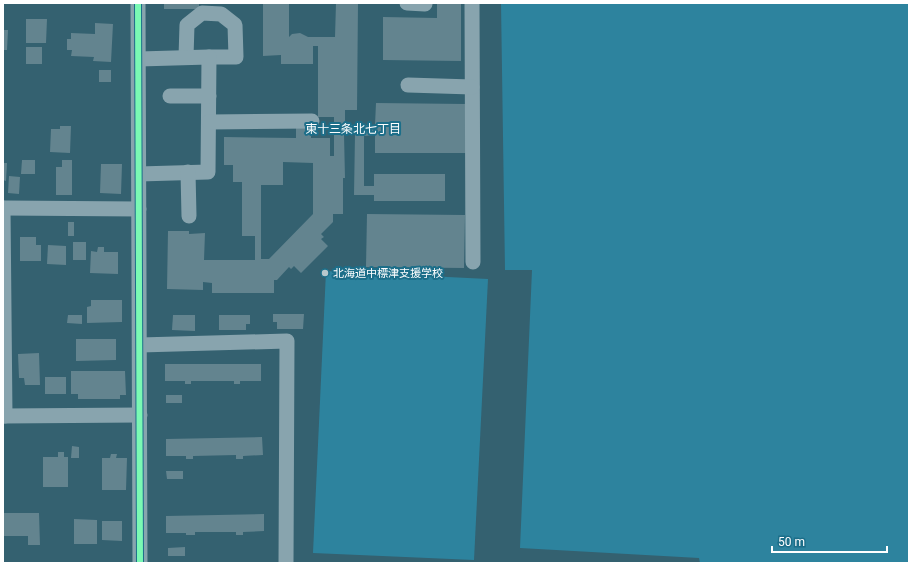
<svg xmlns="http://www.w3.org/2000/svg" width="912" height="566" font-family="Roboto,'Noto Sans JP',sans-serif">
  <style>
    .green { fill: #2d839e }
    .building { fill: #63848f; fill-rule: evenodd }
    .lines { fill: none; stroke-linecap: round; stroke-linejoin: round }
    .minor { stroke: #88a4ae; stroke-width: 15 }
    .cycleway-casing { stroke: #1c6e89; stroke-width: 8 }
    .cycleway { stroke: #7af9b4; stroke-width: 6 }
    .poi-dot { fill: #b8c8cd; stroke: #1c6e89; stroke-width: 1.5 }
    .labels { text-anchor: middle; dominant-baseline: central; stroke-width: 4; stroke-linejoin: round; paint-order: stroke }
    .poi-label { font-size: 11px; fill: #fff; stroke: #1c6e89; text-anchor: start }
    .neighbourhood-label { font-size: 12px; fill: #fff; stroke: #1c6e89 }
  </style>
  <rect width="100%" height="100%" fill="#346170"/>
  <g class="green">
    <path d="M501,3H909V563H700L699,558L520,548L532,270H505Z"/>
    <path d="M326,271L488,279L474,560L313,553Z"/>
  </g>
  <g class="building">
    <rect x="164" y="3" width="35" height="6"/>
    <path d="M263,3H289V37L292,34L300,33L308,37H335L336,3H358L357,110H345V125H375L376,103L466,104V153H375V135L364,136V186H374V174H445V201H374V195H354L355,134H344L345,178H343V214H333V222L321,234L324,237L321,239L328,246L301,273L294,266L291,269L289,267L277,280H274V293H212V283L203,282V290L167,289L168,231H189V234L205,233L204,260H255V236H242V182H233V165H224V137L296,138V126H311V138H330V156H334V117H318V46H313V64H281V55L263,56ZM283,162L313,163V214L269,259H261V185H283Z"/>
    <path d="M437,3H461V61L383,60V17L437,18Z"/>
    <path d="M26,19H47L46,43H26Z"/>
    <path d="M95,23L113,24L111,62L93,61L94,57L71,56L72,50H67V39H71V33L95,34Z"/>
    <path d="M3,30H8L7,50H3Z"/>
    <rect x="26" y="47" width="16" height="17"/>
    <rect x="99" y="70" width="12" height="12"/>
    <path d="M60,126H71L70,153L50,152L51,129H60Z"/>
    <path d="M22,160H35V174H21Z"/>
    <path d="M62,160H72V195H56V167H62Z"/>
    <path d="M3,163H7L6,181L3,180Z"/>
    <path d="M101,164H122L121,194L100,193Z"/>
    <path d="M9,176L20,177L19,194L8,193Z"/>
    <path d="M367,214L465,215L464,268L366,267Z"/>
    <rect x="68" y="222" width="6" height="14"/>
    <path d="M20,237H36V245H41V261H20Z"/>
    <rect x="73" y="242" width="13" height="18"/>
    <path d="M48,245L66,246V265L47,264Z"/>
    <path d="M98,247H104V252H118V274L90,273L91,251L97,252Z"/>
    <path d="M91,300H122V322L87,323V307L91,306Z"/>
    <path d="M273,314H304L303,329H277V322H273Z"/>
    <path d="M68,315H82V324L67,323Z"/>
    <path d="M173,315H195V331L172,330Z"/>
    <path d="M219,315H250V324H246V330H219Z"/>
    <path d="M76,339H116V360L76,361Z"/>
    <path d="M39,353L40,385H25L24,378H19L18,354Z"/>
    <path d="M165,364H261V381H240V384H234V381H191V384H185V381H165Z"/>
    <path d="M71,371H125L126,395H120V399H78V394H71Z"/>
    <rect x="45" y="377" width="21" height="17"/>
    <rect x="166" y="395" width="16" height="8"/>
    <path d="M262,437L263,455L243,456V459H236V455L193,456V459H186V456H166V439Z"/>
    <path d="M72,446L79,447V458H71Z"/>
    <path d="M58,452H64V457H68V487H43V457H58Z"/>
    <path d="M111,454H117L116,458H127L126,490H102V458H110Z"/>
    <path d="M166,471H183V479H167Z"/>
    <path d="M3,513H39L40,545H28V536H3Z"/>
    <path d="M264,514V531L243,532V535H236V532H195V535H186V533H166V516Z"/>
    <path d="M74,519L97,520V544H74Z"/>
    <path d="M102,521H122V541L102,540Z"/>
    <path d="M185,547V556H168V548Z"/>
  </g>
  <g class="lines">
    <g class="minor">
      <path d="M138,3L140,563"/>
      <path d="M407,3L425,4"/>
      <path d="M472,3L473,262"/>
      <path d="M186,57L187,25L202,13L221,14L235,25L236,57H209"/>
      <path d="M139,59L209,57L208,172L139,174"/>
      <path d="M408,85L472,87"/>
      <path d="M170,96H209"/>
      <path d="M209,122L312,121"/>
      <path d="M188,172L189,216"/>
      <path d="M3,208L5,416"/>
      <path d="M3,208L139,209"/>
      <path d="M140,345L287,341L286,563"/>
      <path d="M3,416L140,415"/>
    </g>
    <g class="cycleway-casing">
      <path id="cycleway" d="M138,3L140,563"/>
    </g>
    <use href="#cycleway" class="cycleway"/>
  </g>
  <circle class="poi-dot" cx="325" cy="273" r="4"/>
  <g class="labels">
    <g class="poi-label">
      <text x="333" y="273">北海道中標津支援学校</text>
    </g>
    <g class="neighbourhood-label">
      <text x="353" y="129">東十三条北七丁目</text>
    </g>
  </g>
  <rect width="912" height="566" fill="none" stroke="#ffffff" stroke-width="8"/>
  <path d="M772 546v6h115v-6" fill="none" stroke="#ffffff" stroke-width="2"/>
  <text x="778" y="546" font-size="12" fill="#ffffff" stroke="#1c6e89" stroke-width="3" paint-order="stroke">50 m</text>
</svg>
